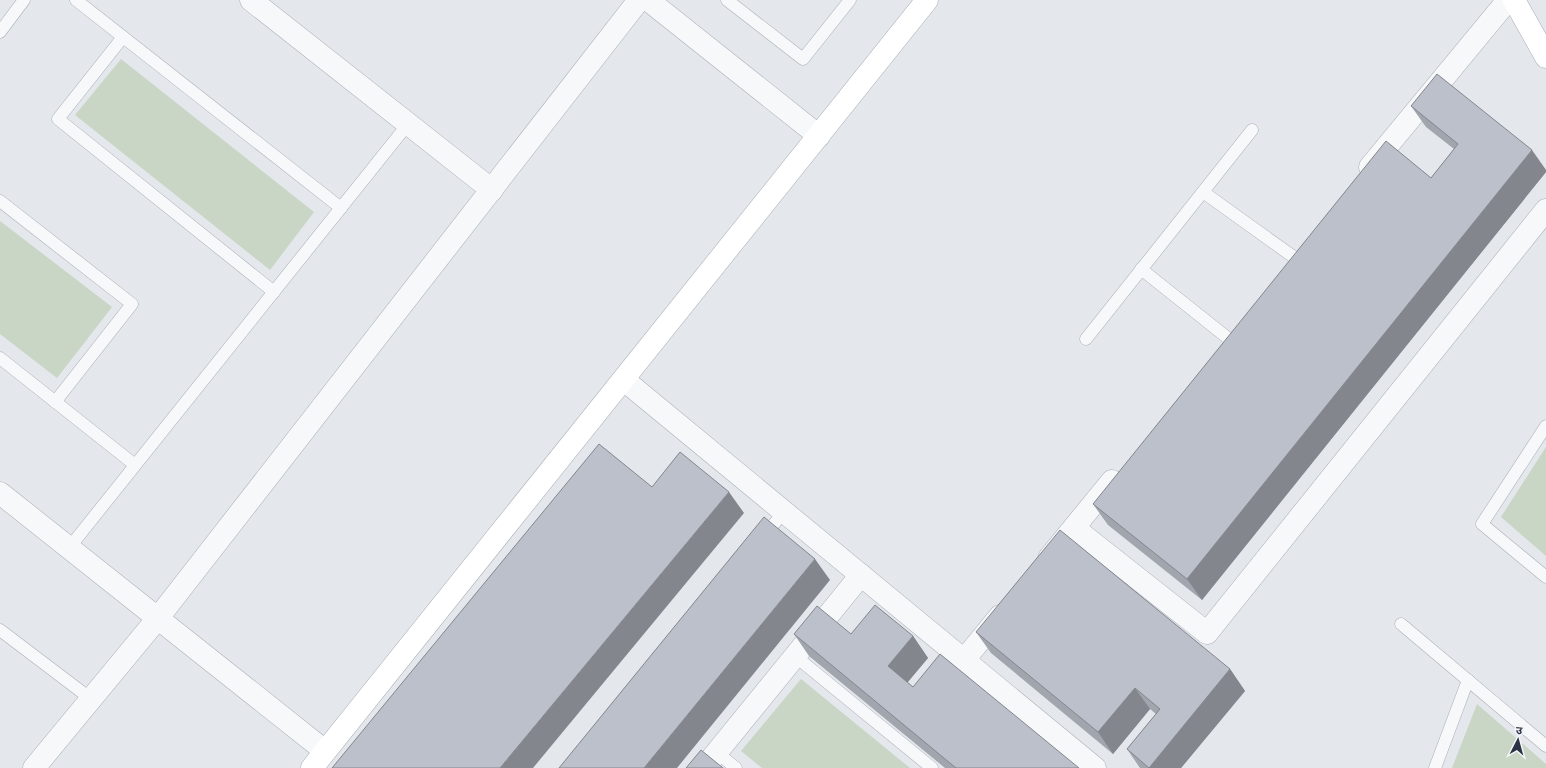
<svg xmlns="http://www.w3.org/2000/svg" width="1546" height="768" font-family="Rubik,'Noto Sans Devanagari',sans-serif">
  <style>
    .green { fill: #c9d6c5 }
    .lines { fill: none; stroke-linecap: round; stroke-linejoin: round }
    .lane-casing { stroke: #a9aeb7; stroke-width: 13 }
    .street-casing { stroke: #a9aeb7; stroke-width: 23 }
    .secondary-casing { stroke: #a9aeb7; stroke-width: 23 }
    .lane { stroke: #f7f8fa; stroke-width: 12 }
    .street { stroke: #f7f8fa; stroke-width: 22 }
    .secondary { stroke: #fff; stroke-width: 22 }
    .wall { fill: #a1a5ae }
    .shaded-wall { fill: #83868d }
    .building { fill: #bbc0ca; stroke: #83868d }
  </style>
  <rect width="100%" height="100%" fill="#e4e7ec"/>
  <g class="green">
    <path d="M121,59L314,212L270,270L75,115Z"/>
    <path d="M0,221L112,307L57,378L0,334Z"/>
    <path d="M1546,447V556L1501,517Z"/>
    <path d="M801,679L910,768H762L741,751Z"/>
    <path d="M1477,704L1546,764V768H1452Z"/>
  </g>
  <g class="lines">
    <g class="lane-casing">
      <g id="lane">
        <path d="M76,0L341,208"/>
        <path d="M727,0L803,59L850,0"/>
        <path d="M0,32L24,0"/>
        <path d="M123,37L58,119L274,292"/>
        <path d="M1203,192L1295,258"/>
        <path d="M0,201L132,304L55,402"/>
        <path d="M1141,269L1229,339"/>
        <path d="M1086,339L1252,130"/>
        <path d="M0,358L135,465"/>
        <path d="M1546,426L1482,524L1546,577"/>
        <path d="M763,537L784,512"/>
        <path d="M69,548L408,124"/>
        <path d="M1401,624L1546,746"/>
        <path d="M0,630L91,699"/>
        <path d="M795,656L932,768"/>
        <path d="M716,752L736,768"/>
        <path d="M1435,768L1468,680"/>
      </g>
    </g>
    <g class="street-casing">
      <g id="street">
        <path d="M251,0L492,190"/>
        <path d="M648,0L819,136"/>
        <path d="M1370,167L1508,0"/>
        <path d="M624,380L1095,768"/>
        <path d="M0,493L325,751"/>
        <path d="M1074,528L1207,633L1546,210"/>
        <path d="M1049,558L1112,481"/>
        <path d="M964,660L1000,616"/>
        <path d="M34,768L158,618L639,0"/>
        <path d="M704,768L861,575"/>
      </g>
    </g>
    <g class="secondary-casing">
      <g id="secondary">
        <path d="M1514,0L1546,57"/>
        <path d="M312,768L927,0"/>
      </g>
    </g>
    <use href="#lane" class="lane"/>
    <use href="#street" class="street"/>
    <use href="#secondary" class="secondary"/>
  </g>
  <g class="wall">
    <path d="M1411,106L1546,170V172L1202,600L1108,525L1093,504L1431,178L1454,149L1426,127Z"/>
    <path d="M976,632L1230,669L1245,691L1181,768H1140L1127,749L1156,714L1150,709L1113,754L991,653Z"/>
    <path d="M794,634H851L913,636L928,658L907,682L913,687L1079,768H945L809,656Z"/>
  </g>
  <g class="shaded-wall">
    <path d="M1532,150L1546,170V172L1202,600L1187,579Z"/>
    <path d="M729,492L744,513L533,768H500Z"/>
    <path d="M815,559L830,580L677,768H644Z"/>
    <path d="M913,636L928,658L903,688L888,666Z"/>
    <path d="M1230,669L1245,691L1181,768H1149Z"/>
    <path d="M1135,688L1150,709L1113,754L1098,732Z"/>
  </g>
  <g class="building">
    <path d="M1437,74L1532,150L1187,579L1093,504L1386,141L1431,178L1458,144L1411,106Z"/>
    <path d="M599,444L652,487L680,452L729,492L500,768H332Z"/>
    <path d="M764,517L815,559L644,768H559Z"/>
    <path d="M1060,530L1230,669L1149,768L1127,749L1160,709L1135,688L1098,732L976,632Z"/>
    <path d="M875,605L913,636L888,666L913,687L940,654L1079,768H956L794,634L817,606L851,634Z"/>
    <path d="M701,750L723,768H686Z"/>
  </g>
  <g transform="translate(1518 740) rotate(6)" stroke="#f4f6f9" stroke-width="3" paint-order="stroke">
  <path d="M0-3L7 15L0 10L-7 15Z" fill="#2b3445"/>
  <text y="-6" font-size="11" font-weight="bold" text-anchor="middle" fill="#2b3445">उ</text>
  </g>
</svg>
